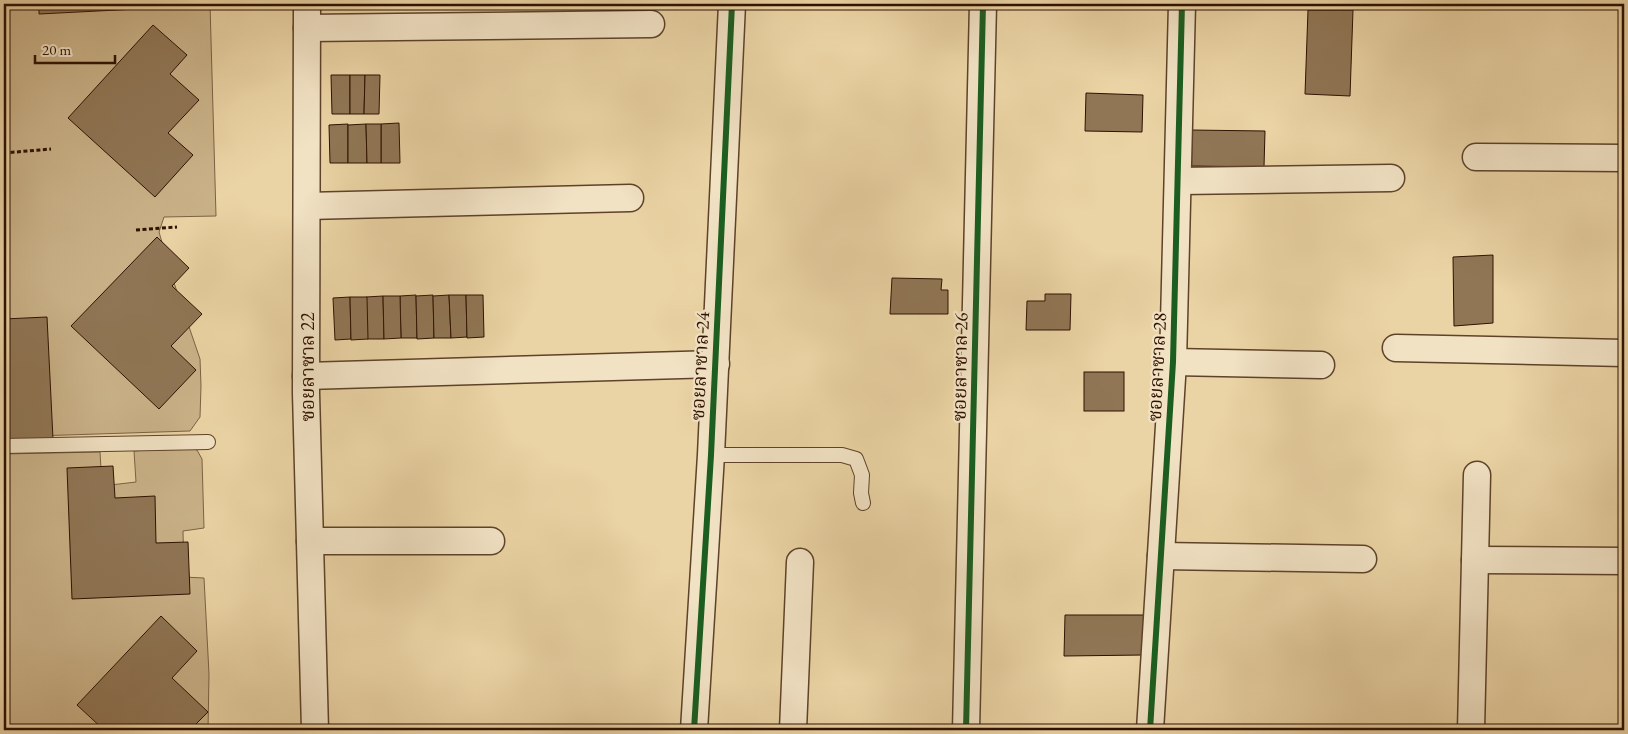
<svg xmlns="http://www.w3.org/2000/svg" width="1628" height="734" font-family="'EB Garamond','Noto Serif Thai',serif">
  <style>
    .green { fill: #cab288; stroke: #7c6244 }
    .building { fill: #907655; stroke: #2f1100 }
    .lines { fill: none; stroke-linecap: round; stroke-linejoin: round }
    .lane-casing { stroke: #5e4229; stroke-width: 16 }
    .street-casing { stroke: #5e4229; stroke-width: 29 }
    .path { stroke: #2f1100; stroke-width: 3; stroke-dasharray: 4 2.5; stroke-linecap: butt }
    .lane { stroke: #f1e2c4; stroke-width: 14 }
    .street { stroke: #f1e2c4; stroke-width: 26 }
    .cycleway-casing { stroke: #f1e2c4; stroke-width: 9 }
    .cycleway { stroke: #1b5e20; stroke-width: 6 }
    .labels { text-anchor: middle; dominant-baseline: central; stroke-width: 4.5; stroke-linejoin: round; paint-order: stroke }
    .street-label { font-size: 19px; fill: #2f1100; stroke: #f1e2c4 }
  </style>
  <rect width="100%" height="100%" fill="#ead3a4"/>
  <filter id="stains"><feTurbulence type="fractalNoise" baseFrequency=".004" numOctaves="4"/><feColorMatrix values="0 0 0 0 .2 0 0 0 0 .09 0 0 0 0 .02 0 0 0 .5 -.17"/></filter>
  <radialGradient id="worn" r=".72"><stop offset=".6" stop-color="#630" stop-opacity="0"/><stop offset="1" stop-color="#630" stop-opacity=".3"/></radialGradient>
  <g class="green">
    <path d="M4,4H210L216,216L164,217L159,232L172,277L200,359L201,386L200,417L190,431L4,437Z"/>
    <path d="M187,447L197,450L202,459L204,528L183,531L184,577L204,578L209,674L208,730H4V454L100,452L102,486L136,482L134,451Z"/>
  </g>
  <g class="building">
    <path d="M39,4H156L157,8L39,14Z"/>
    <path d="M1308,10H1353L1350,96L1305,94Z"/>
    <path d="M153,25L187,55L170,74L199,100L168,133L193,155L155,197L68,118Z"/>
    <path d="M331,75H350V114H332Z"/>
    <path d="M350,75H365L364,114H350Z"/>
    <path d="M365,75H380L379,114H364Z"/>
    <path d="M1086,93L1143,95L1142,132L1085,131Z"/>
    <path d="M399,123L400,163H381V124Z"/>
    <path d="M348,124V163H330L329,125Z"/>
    <path d="M366,124L367,163H348V125Z"/>
    <path d="M366,124H381V163H367Z"/>
    <path d="M1191,130L1265,131L1264,167L1191,166Z"/>
    <path d="M157,237L189,268L172,286L202,314L171,346L196,370L159,409L71,326Z"/>
    <path d="M1493,255V323L1454,326L1453,257Z"/>
    <path d="M892,278L942,279L941,290H948V314H890Z"/>
    <path d="M1045,294H1071L1070,330H1026L1027,301H1045Z"/>
    <path d="M416,295L417,338H401L400,296Z"/>
    <path d="M433,295L434,338L417,339L416,296Z"/>
    <path d="M449,295L451,338H434L433,296Z"/>
    <path d="M449,295H466L467,337L451,338Z"/>
    <path d="M466,295H483L484,337L467,338Z"/>
    <path d="M383,296L384,339H367L366,297Z"/>
    <path d="M383,296H400L401,338L384,339Z"/>
    <path d="M350,297L351,339L335,340L333,298Z"/>
    <path d="M350,297H367L368,339L351,340Z"/>
    <path d="M47,317L53,439L4,442V319Z"/>
    <rect x="1084" y="372" width="40" height="39"/>
    <path d="M113,466L115,498L155,496L156,543L188,542L190,594L72,599L67,468Z"/>
    <path d="M1065,615H1144V655L1064,656Z"/>
    <path d="M161,616L197,651L172,678L208,712L190,730H104L77,705Z"/>
  </g>
  <g class="lines">
    <g class="lane-casing">
      <g id="lane">
        <path d="M4,446L208,442"/>
        <path d="M711,455H842L856,459L862,475L861,493L863,503"/>
      </g>
    </g>
    <g class="street-casing">
      <g id="street">
        <path d="M307,4L306,393L315,730"/>
        <path d="M307,28L651,24"/>
        <path d="M1476,157L1624,158"/>
        <path d="M1179,181L1391,178"/>
        <path d="M307,206L630,198"/>
        <path d="M1396,348L1624,353"/>
        <path d="M1173,362L1321,365"/>
        <path d="M306,376L716,364"/>
        <path d="M310,541H491"/>
        <path d="M1161,556L1363,559"/>
        <path d="M1475,560L1624,561"/>
        <path d="M694,730L711,455L732,4"/>
        <path d="M793,730L800,562"/>
        <path d="M966,730L983,4"/>
        <path d="M1150,730L1173,362L1182,4"/>
        <path d="M1471,730L1477,475"/>
      </g>
    </g>
    <g class="path">
      <path d="M4,153L51,149"/>
      <path d="M136,230L177,227"/>
    </g>
    <use href="#lane" class="lane"/>
    <use href="#street" class="street"/>
    <g class="cycleway-casing">
      <g id="cycleway">
        <path d="M694,730L711,455L732,4"/>
        <path d="M966,730L983,4"/>
        <path d="M1150,730L1173,362L1182,4"/>
      </g>
    </g>
    <use href="#cycleway" class="cycleway"/>
  </g>
  <g class="labels">
    <g class="street-label">
      <text transform="translate(700 366) rotate(-87)">ซอยลาซาล 24</text>
      <text transform="translate(307 367) rotate(-90)">ซอยลาซาล 22</text>
      <text transform="translate(960 367) rotate(-89)">ซอยลาซาล 26</text>
      <text transform="translate(1157 367) rotate(-87)">ซอยลาซาล 28</text>
    </g>
  </g>
  <rect width="1628" height="734" fill="none" stroke="#ead3a4" stroke-width="20"/>
  <rect x="5" y="5" width="1618" height="724" fill="none" stroke="#2f1100" stroke-width="2.5"/>
  <rect x="10" y="10" width="1608" height="714" fill="none" stroke="#2f1100"/>
  <path d="M35 55v8h80v-8" fill="none" stroke="#2f1100" stroke-width="2.5"/>
  <text x="42" y="55" font-size="15" fill="#2f1100" stroke="#f1e2c4" stroke-width="4" paint-order="stroke">20 m</text>
  <rect width="100%" height="100%" filter="url(#stains)"/>
  <rect width="100%" height="100%" fill="url(#worn)"/>
</svg>
